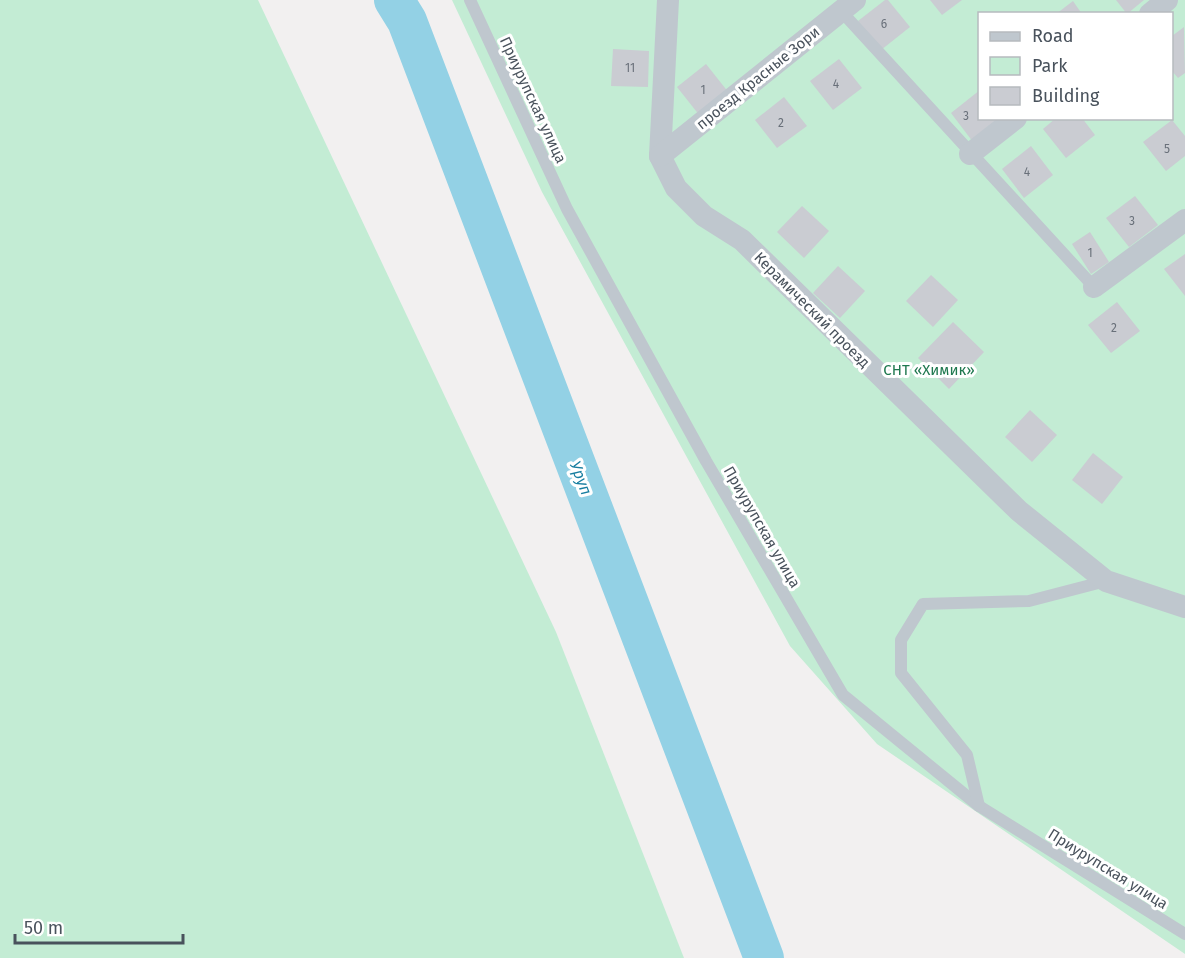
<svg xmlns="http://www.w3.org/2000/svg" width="1185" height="958" font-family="'Fira Sans',sans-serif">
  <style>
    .green { fill: #c3ecd4; fill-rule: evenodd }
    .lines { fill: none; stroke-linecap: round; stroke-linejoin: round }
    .river { stroke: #93d1e5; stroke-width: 40 }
    .building { fill: #caccd2 }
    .lane { stroke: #bfc7ce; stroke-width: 12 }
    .street { stroke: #bfc7ce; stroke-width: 22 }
    .labels { text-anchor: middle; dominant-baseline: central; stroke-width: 6; stroke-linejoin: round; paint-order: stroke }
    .number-label { font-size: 12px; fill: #69707a }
    .street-label { font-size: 15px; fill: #49525c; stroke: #fff }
    .park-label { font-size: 15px; fill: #1f784f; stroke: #fff }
    .water-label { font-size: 16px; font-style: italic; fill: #187ea0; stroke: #fff }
  </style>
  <rect width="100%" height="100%" fill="#f2f0f0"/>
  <g class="green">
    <path d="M0,0H258L556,632L684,958H0Z"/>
    <path d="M452,0H1185V954L877,744L790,646L542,192ZM980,14H1172V118H980Z"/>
  </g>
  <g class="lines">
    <path class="river" d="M394,0L407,21L764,958"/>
  </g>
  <g class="building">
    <path d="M885,0H888L910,27L881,50L858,21Z"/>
    <path d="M930,0H962L942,15Z"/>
    <path d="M1116,0H1144L1127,14Z"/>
    <path d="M1073,1L1082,14H1056Z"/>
    <path d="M1184,27L1185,73L1178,78L1172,71V36Z"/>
    <path d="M613,49L649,51L648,87L611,86Z"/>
    <path d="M839,59L862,88L833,110L810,81Z"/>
    <path d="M706,64L729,93L700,116L677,87Z"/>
    <path d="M980,90V118H1003L973,142L951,113Z"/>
    <path d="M784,97L807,126L777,148L755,120Z"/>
    <path d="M1056,118H1082L1095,135L1066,158L1043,129Z"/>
    <path d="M1172,120L1185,136V156L1166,171L1143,142Z"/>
    <path d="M1031,146L1053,175L1024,198L1002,169Z"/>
    <path d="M1135,196L1158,225L1129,247L1106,218Z"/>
    <path d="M802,206L829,231L804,258L777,232Z"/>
    <path d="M1090,232L1109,262L1091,274L1072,244Z"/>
    <path d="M1185,254V296L1164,269Z"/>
    <path d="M838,266L865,291L840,318L813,293Z"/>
    <path d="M931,275L958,300L933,327L906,301Z"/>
    <path d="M1117,302L1140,331L1111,353L1088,325Z"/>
    <path d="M953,322L984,352L949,389L918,358Z"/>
    <path d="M1030,410L1057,435L1032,462L1005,437Z"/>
    <path d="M1093,453L1123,477L1102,504L1072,480Z"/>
  </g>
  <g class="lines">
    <g class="lane">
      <path d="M470,0L567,209L706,461L843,695L979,806L1185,934"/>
      <path d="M841,11L1094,287"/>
      <path d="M979,806L967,755L901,673V640L923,604L1029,601L1106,581"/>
    </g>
    <g class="street">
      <path d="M668,0L660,156L676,188L704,216L742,240L1019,511L1106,581L1185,607"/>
      <path d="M1150,14L1167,0"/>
      <path d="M970,154L1016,118"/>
      <path d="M660,156L855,0"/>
      <path d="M1094,287L1185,220"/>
    </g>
  </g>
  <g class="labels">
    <g class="number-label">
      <text x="884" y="24">6</text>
      <text x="630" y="68">11</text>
      <text x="836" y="84">4</text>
      <text x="703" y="90">1</text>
      <text x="966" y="116">3</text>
      <text x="781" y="123">2</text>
      <text x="1167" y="149">5</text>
      <text x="1027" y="172">4</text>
      <text x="1132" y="221">3</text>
      <text x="1090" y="253">1</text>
      <text x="1114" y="328">2</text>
    </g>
    <g class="street-label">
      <text transform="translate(758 78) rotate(-39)">проезд Красные Зори</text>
      <text transform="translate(533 100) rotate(65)">Приурупская улица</text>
      <text transform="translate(812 310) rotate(45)">Керамический проезд</text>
      <text transform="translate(762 527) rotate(60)">Приурупская улица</text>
      <text transform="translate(1108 869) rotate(32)">Приурупская улица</text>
    </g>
    <g class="park-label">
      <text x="929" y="370">СНТ «Химик»</text>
    </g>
    <g class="water-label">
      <text transform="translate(581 478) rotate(69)">Уруп</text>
    </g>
  </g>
  <rect x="978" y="12" width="195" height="108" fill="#ffffff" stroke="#b6babe" stroke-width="1.5"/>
  <rect x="990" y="32" width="30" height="9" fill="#bfc7ce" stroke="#b6babe" stroke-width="1.5"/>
  <text x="1032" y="42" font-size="18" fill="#49525c">Road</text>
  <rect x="990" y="57" width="30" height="18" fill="#c3ecd4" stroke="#b6babe" stroke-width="1.5"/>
  <text x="1032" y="72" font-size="18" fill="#49525c">Park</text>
  <rect x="990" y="87" width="30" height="18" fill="#caccd2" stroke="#b6babe" stroke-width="1.5"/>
  <text x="1032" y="102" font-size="18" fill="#49525c">Building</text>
  <path d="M15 934v9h168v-9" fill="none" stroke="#49525c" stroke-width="3"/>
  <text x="24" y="934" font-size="18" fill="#49525c" stroke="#ffffff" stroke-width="4.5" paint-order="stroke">50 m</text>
</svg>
